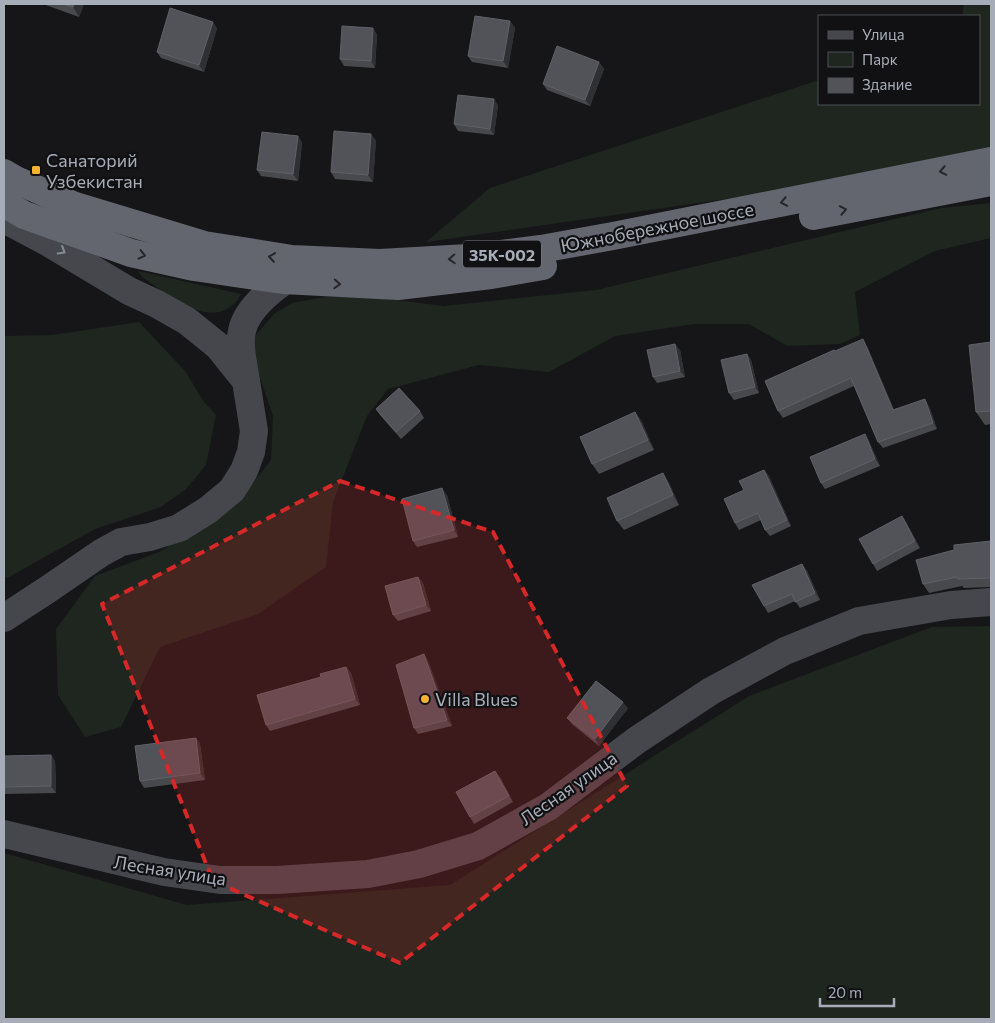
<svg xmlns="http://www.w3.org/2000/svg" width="995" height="1023" font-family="Commissioner,sans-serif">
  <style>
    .green { fill: #1e261f }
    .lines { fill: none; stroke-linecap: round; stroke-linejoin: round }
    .secondary { stroke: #45474d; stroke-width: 28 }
    .highway { stroke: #63666e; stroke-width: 28 }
    .wall { fill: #47494d }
    .shaded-wall { fill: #2f3033 }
    .building { fill: #525359; stroke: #5f6168 }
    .oneway { stroke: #26262a }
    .oneway2 { stroke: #858993 }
    .marked { fill: #d62828; fill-opacity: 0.2; stroke: #d62828; stroke-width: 4; stroke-dasharray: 10 6; stroke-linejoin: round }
    .poi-dot { fill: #f6b330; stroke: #111113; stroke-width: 2 }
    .labels { text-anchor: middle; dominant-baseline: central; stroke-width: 4.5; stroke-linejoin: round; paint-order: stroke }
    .shield { fill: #111113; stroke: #7a7e86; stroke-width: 1 }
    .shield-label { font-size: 16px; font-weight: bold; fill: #a7adb8 }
    .poi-label { font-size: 18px; fill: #a7adb8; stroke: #111113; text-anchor: start }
    .street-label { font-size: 18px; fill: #a7adb8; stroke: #111113 }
  </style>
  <rect width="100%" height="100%" fill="#161618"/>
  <g class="green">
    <path d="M964,4H991V149L823,185L426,242L490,188L819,80V104H979V16H962Z"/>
    <path d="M991,203V238L935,251L855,292L860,335L840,344L787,346L749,324H694L615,336L549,372L479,365L388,389L367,416L333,502L326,567L258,614L160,647L121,727L85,737L58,695L56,629L95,576L159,552L236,505L271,460L273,416L258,372L252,348L256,335L274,314L292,303L325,297H373L444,306L596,290L941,208Z"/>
    <path d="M138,271L241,294C217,337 169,295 142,277Z"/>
    <path d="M139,322L185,371L204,402L216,415L206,465L186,489L161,507L95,529L9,577L4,578V336L52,335Z"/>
    <path d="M991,626V1019H4V853L187,905L450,885L749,696L932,627Z"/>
  </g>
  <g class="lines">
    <g class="secondary">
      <path d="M4,219L49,243L129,291L157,304L187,321L218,346L246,381L254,431L251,452L244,471L232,490L208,510L179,528L150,537L121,542L101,553L47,590L4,618"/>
      <path d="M246,381C244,365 238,347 242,331C247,306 279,283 300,271"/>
      <path d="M4,834L164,872L220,880H277L368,874L419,864L478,846L548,807L637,740L711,691L785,651L859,621L951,605L991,602"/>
    </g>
    <g class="highway">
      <path d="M4,173L16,180L75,206L204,245L292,259L380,263L468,258L541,249L613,236L991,161"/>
      <path d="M4,203L24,215L131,253L194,267L283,280L398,286L491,275L543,266"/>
      <path d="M813,216L991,182"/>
    </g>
  </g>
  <g class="wall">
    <path d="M43,4H84L79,17Z"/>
    <path d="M510,21L515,28L508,68L472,62L468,56Z"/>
    <path d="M217,28L204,72L161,58L157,52Z"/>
    <path d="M373,28L377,35L375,68L344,66L340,59Z"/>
    <path d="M599,62L604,69L590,106L547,90L543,84Z"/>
    <path d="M498,105L494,135L458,131L454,124Z"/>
    <path d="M298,136L302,143L298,181L261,176L257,170Z"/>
    <path d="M376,140L373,182L335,179L331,172Z"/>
    <path d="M991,342V424L985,425L976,412Z"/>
    <path d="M867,346L894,410L929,406L937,429L883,448L878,442L854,386L783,418L778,411L835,351Z"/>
    <path d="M680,350L685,377L657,383L653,377Z"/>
    <path d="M747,354L751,360L759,393L734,400L729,393Z"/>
    <path d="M376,409L420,411L424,418L401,439L380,415Z"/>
    <path d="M635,412L642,422L654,450L599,474L592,464Z"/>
    <path d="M865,434L869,441L880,466L825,489L821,483Z"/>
    <path d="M764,470L769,476L791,526L770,536L765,530L761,520L739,530L735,523L744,490Z"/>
    <path d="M663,473L669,483L679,505L624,530L617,521Z"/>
    <path d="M447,495L458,537L417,547L413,541Z"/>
    <path d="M906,522L920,548L877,571L873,564Z"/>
    <path d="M991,541V587L964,588L962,586L929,593L923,584Z"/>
    <path d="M802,564L807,571L820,600L800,608L795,601L768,613L764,606Z"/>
    <path d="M418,577L423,583L431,611L398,621L393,615Z"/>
    <path d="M428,661L452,726L418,734L414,728Z"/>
    <path d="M346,667L351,673L360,705L270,731L266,725L321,677Z"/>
    <path d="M628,708L599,746L572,724L567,718Z"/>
    <path d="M196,738L200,744L205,780L144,788L140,781Z"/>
    <path d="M51,755L55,761L56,793L4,794V756Z"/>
    <path d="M500,777L513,802L474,824L470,817Z"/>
  </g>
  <g class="shaded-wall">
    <path d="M74,4H84L79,17L73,7Z"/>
    <path d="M510,21L515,28L508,68L503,61Z"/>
    <path d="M213,22L217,28L204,72L199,65Z"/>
    <path d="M373,28L377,35L375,68L371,61Z"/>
    <path d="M599,62L604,69L590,106L585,100Z"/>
    <path d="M494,99L498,105L494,135L490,129Z"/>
    <path d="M371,134L376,140L373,182L368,175Z"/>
    <path d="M298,136L302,143L298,181L293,174Z"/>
    <path d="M863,339L867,346L897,417L893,410Z"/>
    <path d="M675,344L680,350L685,377L680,371Z"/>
    <path d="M747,354L751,360L759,393L755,387Z"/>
    <path d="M925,399L929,406L937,429L933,423Z"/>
    <path d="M635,412L642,422L654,450L648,440Z"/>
    <path d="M865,434L869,441L880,466L875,459Z"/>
    <path d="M764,470L769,476L791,526L787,520Z"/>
    <path d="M663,473L669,483L679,505L673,495Z"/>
    <path d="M442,488L447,495L458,537L454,530Z"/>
    <path d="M902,516L906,522L920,548L915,541Z"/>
    <path d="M802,564L807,571L820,600L815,593Z"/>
    <path d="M418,577L423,583L431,611L426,605Z"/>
    <path d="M424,654L428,661L452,726L447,720Z"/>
    <path d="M346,667L351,673L360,705L355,699Z"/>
    <path d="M623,702L628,708L599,746L595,739Z"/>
    <path d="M196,738L200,744L205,780L200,773Z"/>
    <path d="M51,755L55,761L56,793L51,786Z"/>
    <path d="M495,771L500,777L513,802L509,796Z"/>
  </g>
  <g class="building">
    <path d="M62,4H74L73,7Z"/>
    <path d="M170,8L213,22L199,65L157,52Z"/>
    <path d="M475,16L510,21L503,61L468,56Z"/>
    <path d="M342,26L373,28L371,61L340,59Z"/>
    <path d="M557,46L599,62L585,100L543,84Z"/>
    <path d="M458,95L494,99L490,129L454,124Z"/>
    <path d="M334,131L371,134L368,175L331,172Z"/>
    <path d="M262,132L298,136L293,174L257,170Z"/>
    <path d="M863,339L893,410L925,399L933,423L878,442L851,378L778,411L765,381L834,350L835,351Z"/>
    <path d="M991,342V411L976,412L969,345Z"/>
    <path d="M675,344L680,371L653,377L647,350Z"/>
    <path d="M747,354L755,387L729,393L721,360Z"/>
    <path d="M399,388L420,411L396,432L376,409Z"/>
    <path d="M635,412L648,440L592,464L580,437Z"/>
    <path d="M865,434L875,459L821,483L810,457Z"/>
    <path d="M764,470L787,520L765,530L758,513L735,523L724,499L744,490L739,481Z"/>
    <path d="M663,473L673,495L617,521L607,498Z"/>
    <path d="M442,488L454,530L413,541L402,499Z"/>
    <path d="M902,516L915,541L873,564L859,539Z"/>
    <path d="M991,541V578L958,579L957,577L923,584L916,560L954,550V545Z"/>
    <path d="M802,564L815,593L795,602L792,594L764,606L752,585Z"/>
    <path d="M418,577L426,605L393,615L385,586Z"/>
    <path d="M424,654L447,720L414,728L396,665Z"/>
    <path d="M346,667L355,699L266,725L257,695L321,677L320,674Z"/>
    <path d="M596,681L623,702L595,739L567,718Z"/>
    <path d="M196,738L200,773L140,781L135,746Z"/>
    <path d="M51,755V786L4,787V756Z"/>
    <path d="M495,771L509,796L470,817L456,792Z"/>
  </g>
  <defs><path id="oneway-chevron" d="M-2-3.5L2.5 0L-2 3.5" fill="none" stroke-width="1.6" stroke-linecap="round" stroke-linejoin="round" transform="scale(1.25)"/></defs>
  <g class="oneway">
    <use href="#oneway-chevron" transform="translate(943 171) rotate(169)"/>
    <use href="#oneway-chevron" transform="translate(784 202) rotate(169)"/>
    <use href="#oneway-chevron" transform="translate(843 210) rotate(-11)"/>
    <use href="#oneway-chevron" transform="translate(142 255) rotate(13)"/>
    <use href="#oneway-chevron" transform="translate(272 257) rotate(-172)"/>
    <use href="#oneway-chevron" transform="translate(452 259) rotate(177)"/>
    <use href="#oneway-chevron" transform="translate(337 284) rotate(3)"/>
  </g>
  <use class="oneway2" href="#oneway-chevron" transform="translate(62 251) rotate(31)"/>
  <path class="marked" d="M340,481L493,532L627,786L400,963L213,881L102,604Z"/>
  <g class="poi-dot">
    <rect x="31" y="165" width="10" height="10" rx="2.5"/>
    <circle cx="425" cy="699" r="5"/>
  </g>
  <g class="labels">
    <rect class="shield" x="463" y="240.5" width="78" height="27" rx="4"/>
    <g class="shield-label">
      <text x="502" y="254">35К-002</text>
    </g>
    <g class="poi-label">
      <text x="46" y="160">Санаторий<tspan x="46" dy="21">Узбекистан</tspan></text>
      <text x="435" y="699">Villa Blues</text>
    </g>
    <g class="street-label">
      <text transform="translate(657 227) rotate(-11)">Южнобережное шоссе</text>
      <text transform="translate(568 788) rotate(-35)">Лесная улица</text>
      <text transform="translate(170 870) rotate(9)">Лесная улица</text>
    </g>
  </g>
  <rect width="995" height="1023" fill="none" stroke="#a7adb8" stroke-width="10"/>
  <rect x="818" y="15" width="162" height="90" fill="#111113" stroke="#4d4f55"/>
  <rect x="828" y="31" width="25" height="8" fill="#45474d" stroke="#4d4f55"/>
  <text x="862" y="40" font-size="15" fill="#a7adb8">Улица</text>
  <rect x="828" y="52" width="25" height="15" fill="#1e261f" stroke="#4d4f55"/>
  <text x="862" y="65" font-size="15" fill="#a7adb8">Парк</text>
  <rect x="828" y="78" width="25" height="15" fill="#525359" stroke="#4d4f55"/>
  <text x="862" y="90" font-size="15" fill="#a7adb8">Здание</text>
  <path d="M820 998v8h74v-8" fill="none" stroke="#a7adb8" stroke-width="2.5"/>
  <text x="828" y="998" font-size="15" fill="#a7adb8" stroke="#111113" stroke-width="4" paint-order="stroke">20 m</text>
</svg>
